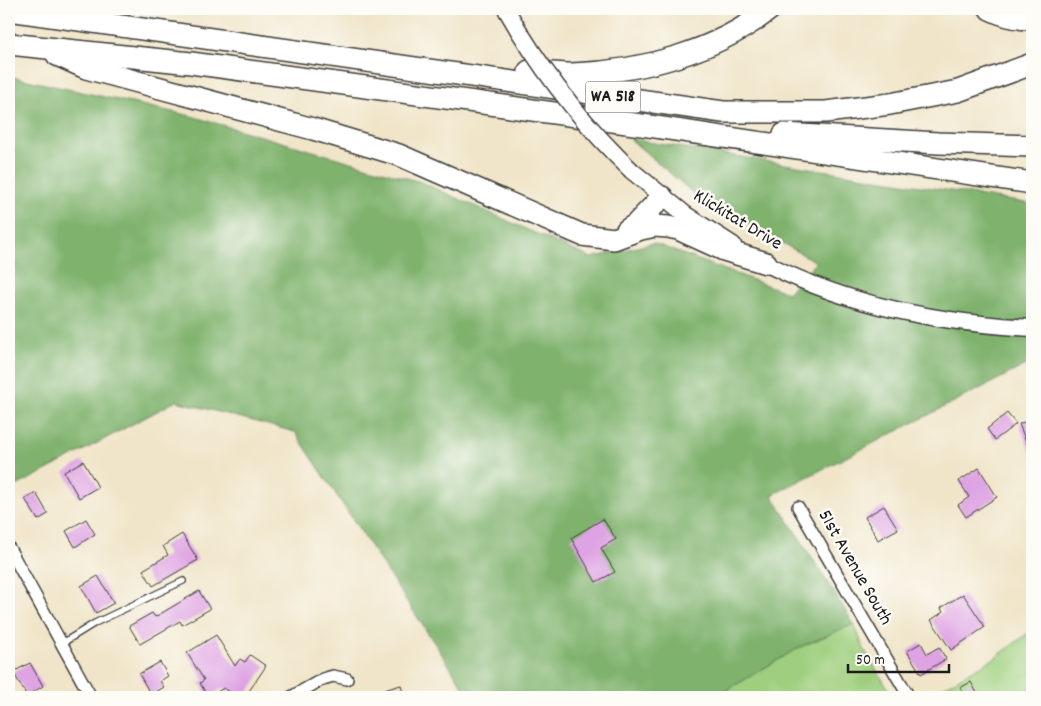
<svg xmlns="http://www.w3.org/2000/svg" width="1041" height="706" font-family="Dekko,sans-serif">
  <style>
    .green { fill: #9fcf7e; stroke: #5e764d }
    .forest { fill: #7fb26d; stroke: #4e6744 }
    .building { fill: #dea3e3 }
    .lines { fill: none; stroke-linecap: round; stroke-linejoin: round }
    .service-casing { stroke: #3c3a36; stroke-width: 8 }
    .minor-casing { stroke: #3c3a36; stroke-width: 14 }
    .secondary-casing { stroke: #3c3a36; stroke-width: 19 }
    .motorway-casing { stroke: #3c3a36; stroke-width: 24 }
    .service { stroke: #fff; stroke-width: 5.5 }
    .minor { stroke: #fff; stroke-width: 11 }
    .secondary { stroke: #fff; stroke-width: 16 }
    .motorway { stroke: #fff; stroke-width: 21 }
    .secondary-bridge-casing { stroke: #3c3a36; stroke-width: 19; stroke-linecap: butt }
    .secondary-bridge { stroke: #fff; stroke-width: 16 }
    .labels { text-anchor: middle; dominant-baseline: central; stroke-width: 5; stroke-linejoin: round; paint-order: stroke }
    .shield { fill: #fdfcf7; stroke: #605f5e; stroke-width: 1 }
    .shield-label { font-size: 18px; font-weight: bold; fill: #1c1c1c }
    .street-label { font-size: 19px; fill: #1c1c1c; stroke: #fdfcf7 }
  </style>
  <rect width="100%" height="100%" fill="#fdfcf7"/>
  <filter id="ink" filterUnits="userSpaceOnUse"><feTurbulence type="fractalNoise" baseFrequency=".02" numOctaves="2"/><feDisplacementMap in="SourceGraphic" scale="10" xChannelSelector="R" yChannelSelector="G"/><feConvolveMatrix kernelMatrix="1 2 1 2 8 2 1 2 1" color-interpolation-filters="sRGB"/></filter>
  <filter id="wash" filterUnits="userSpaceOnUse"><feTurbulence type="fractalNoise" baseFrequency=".0096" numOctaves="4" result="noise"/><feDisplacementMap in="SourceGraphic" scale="20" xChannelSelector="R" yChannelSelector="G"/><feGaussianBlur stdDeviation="1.12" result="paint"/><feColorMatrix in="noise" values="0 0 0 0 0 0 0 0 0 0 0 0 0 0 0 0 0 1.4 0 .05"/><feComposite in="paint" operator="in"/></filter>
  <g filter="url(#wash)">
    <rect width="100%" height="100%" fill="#f0e5c9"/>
    <g class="green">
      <path d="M854,624L864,649L893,697H715L800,647Z"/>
      <path d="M1032,630V697H925L995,658Z"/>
    </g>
    <path class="forest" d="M9,76L191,116L421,182L591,258L653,243L788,293L816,262L693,193L630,139L1032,204V362L772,495L854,624L800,647L715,697H470L295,432L176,401L9,490Z"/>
    <g id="blocks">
      <g class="building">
        <path d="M1007,413L1016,424L995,440L987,429Z"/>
        <path d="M1029,420L1032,428V456L1019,424Z"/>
        <path d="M83,461L98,487L79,498L64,472Z"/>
        <path d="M979,468L997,497L966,517L958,505L969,497L959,481Z"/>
        <path d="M36,493L48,514L38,520L25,499Z"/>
        <path d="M884,506L898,529L878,540L865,517Z"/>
        <path d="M86,519L95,534L75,547L66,531Z"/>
        <path d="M603,519L616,539L601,548L615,572L596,582L571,538Z"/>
        <path d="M182,534L198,560L153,586L143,570L168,555L163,546Z"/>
        <path d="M98,576L114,603L96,613L81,586Z"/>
        <path d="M199,591L210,609L182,625L180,621L140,644L129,626L152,613L155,617Z"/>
        <path d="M963,594L985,627L951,650L931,620L943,612L941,608Z"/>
        <path d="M216,635L235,666L240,659L245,662L250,655L266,666L245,697H237L224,688L208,697L200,683L204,680L187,653Z"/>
        <path d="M921,643L927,654L939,647L946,659L921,674L907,651Z"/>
        <path d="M160,662L168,676L160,681L164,687L151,695L139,674Z"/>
        <path d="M30,663L43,686L27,696L13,672Z"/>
        <path d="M971,682L979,697H966L960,688Z"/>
        <path d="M401,685L404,697H370V694Z"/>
      </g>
    </g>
  </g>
  <g filter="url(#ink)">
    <use href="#blocks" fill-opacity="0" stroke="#3c3a36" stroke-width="1"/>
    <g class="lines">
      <g class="service-casing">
        <path id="service" d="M61,644L95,623L183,581"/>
      </g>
      <g class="minor-casing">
        <g id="minor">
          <path d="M798,507L909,697"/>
          <path d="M9,548L91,697"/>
          <path d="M291,697L323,679L333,676L347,679"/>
        </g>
      </g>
      <g class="secondary-casing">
        <g id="secondary">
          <path d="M506,9L519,31"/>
          <path d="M632,171L686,215L733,245"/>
          <path d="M756,258C841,305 937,323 1032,328"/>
        </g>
      </g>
      <g class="motorway-casing">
        <g id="motorway">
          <path d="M990,9C1002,15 1018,19 1032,19"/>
          <path d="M9,10L723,112H826L890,104L958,91L1032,64"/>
          <path d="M9,44L191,63L649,126L1032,183"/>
          <path d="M57,55L86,68L313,129L399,155L582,235L614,239L641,229L655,226L668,227L678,229L724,250L766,263"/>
          <path d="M529,71C543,72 558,74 572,74C640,72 716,52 770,9"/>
          <path d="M784,134L938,143L1032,146"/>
          <path d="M627,230L635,225L662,197"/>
        </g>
      </g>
      <use href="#service" class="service"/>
      <use href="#minor" class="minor"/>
      <use href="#secondary" class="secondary"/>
      <use href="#motorway" class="motorway"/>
      <g class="secondary-bridge-casing">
        <path id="secondary-bridge" d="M519,31C551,83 588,129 632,171"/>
      </g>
      <use href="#secondary-bridge" class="secondary-bridge"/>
    </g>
  </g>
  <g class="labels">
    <rect class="shield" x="585.5" y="81.5" width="55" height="31" rx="4"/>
    <g class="shield-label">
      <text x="613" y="97">WA 518</text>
    </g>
    <g class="street-label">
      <text transform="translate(737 221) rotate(31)">Klickitat Drive</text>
      <text transform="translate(854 568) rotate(60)">51st Avenue South</text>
    </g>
  </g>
  <rect width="1041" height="706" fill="none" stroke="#fdfcf7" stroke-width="30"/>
  <path d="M848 664v8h101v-8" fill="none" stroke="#1c1c1c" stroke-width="2.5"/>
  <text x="856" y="664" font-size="15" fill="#1c1c1c" stroke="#fdfcf7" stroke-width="4" paint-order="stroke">50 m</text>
</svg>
